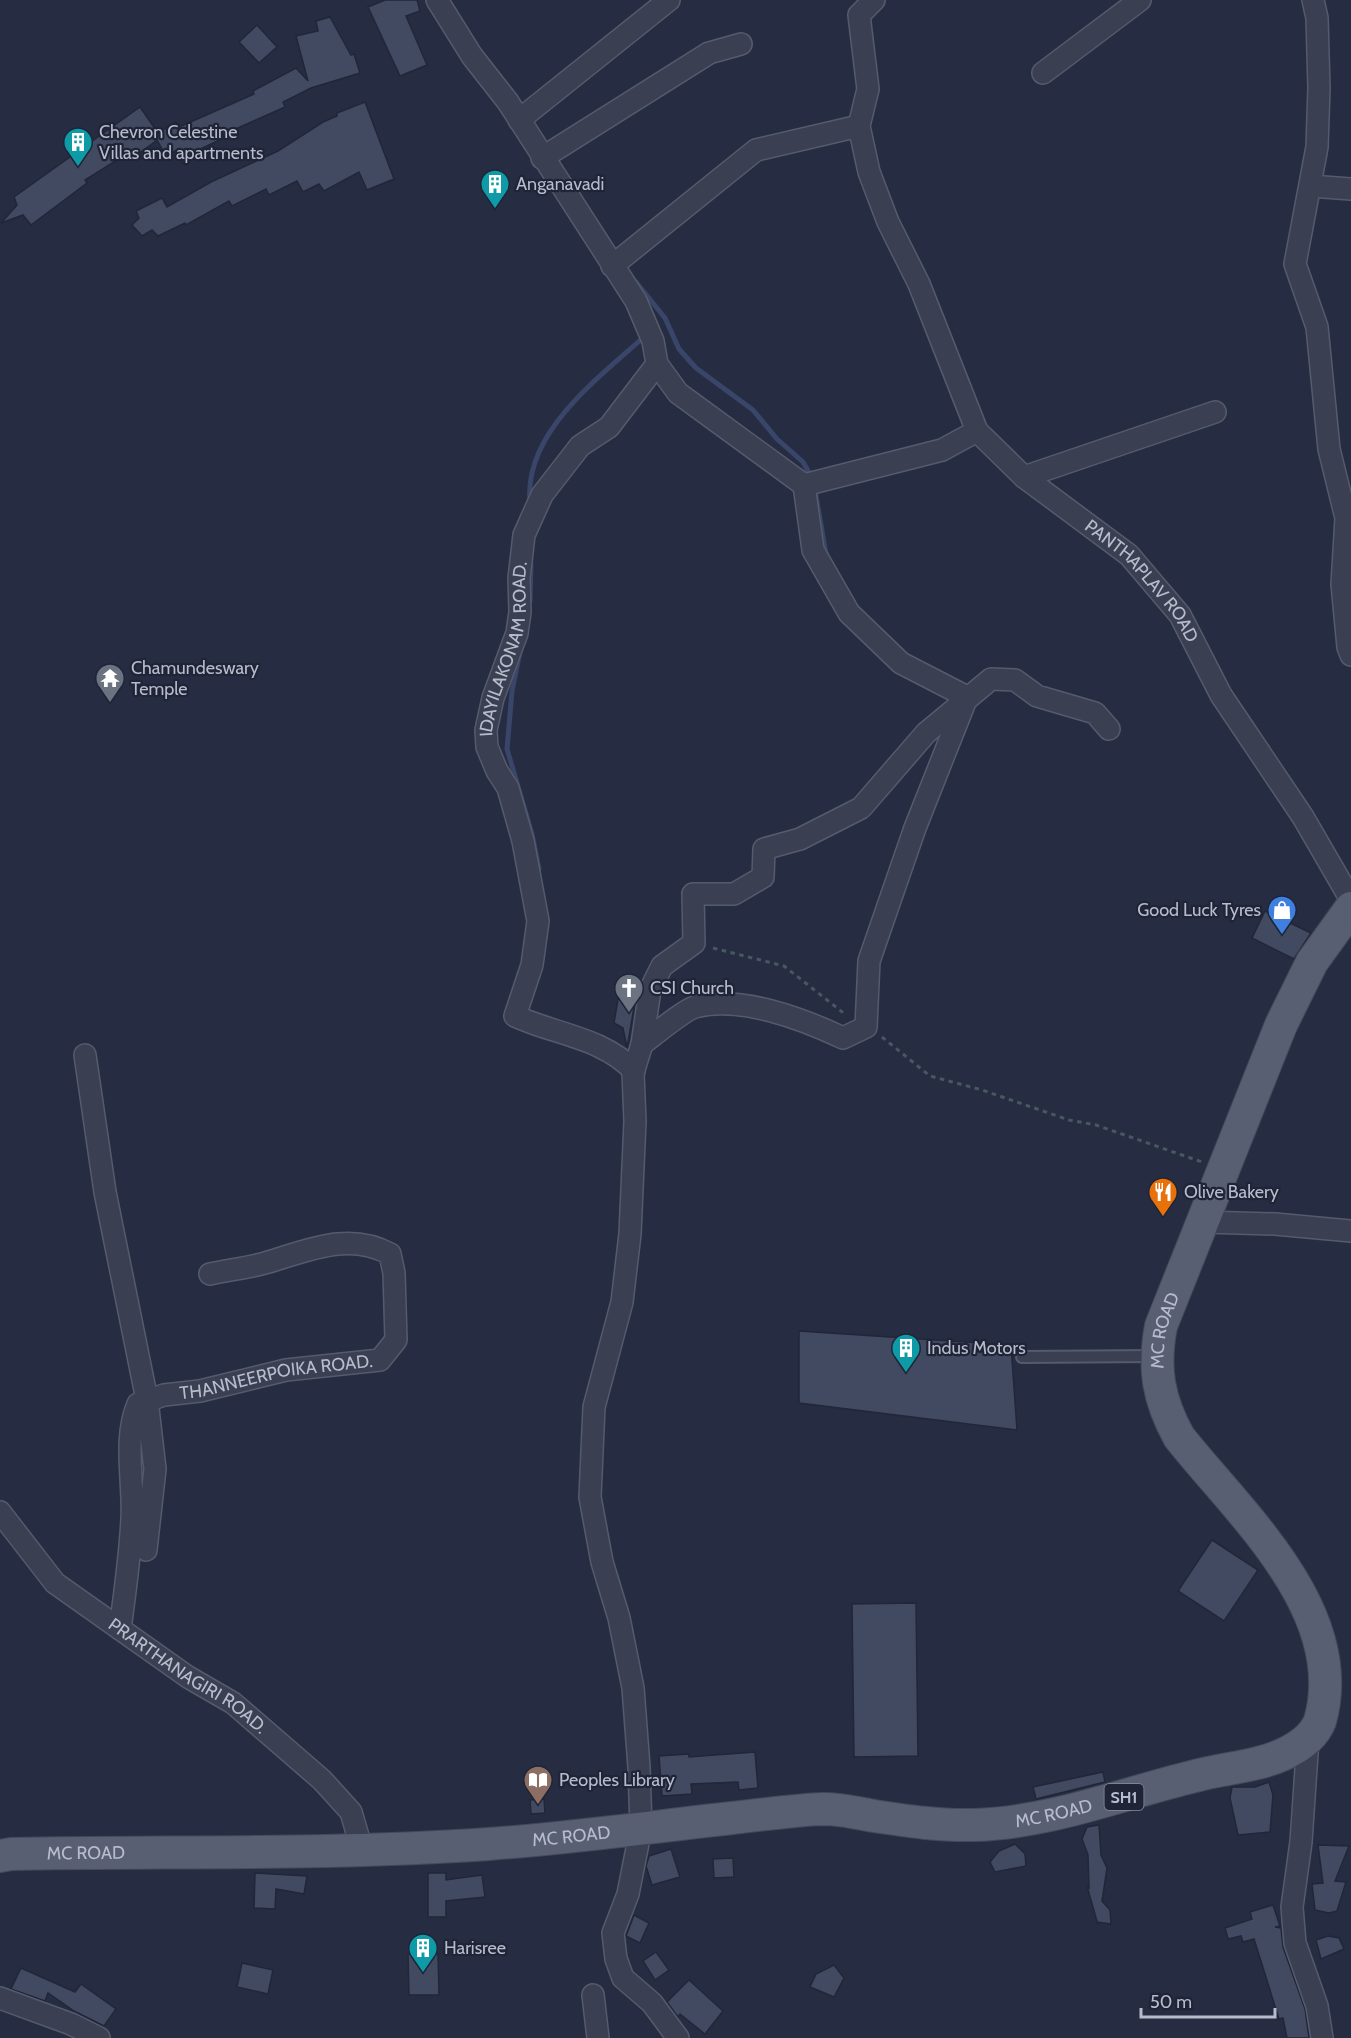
<svg xmlns="http://www.w3.org/2000/svg" width="1351" height="2038" font-family="Cabin,sans-serif">
  <style>
    .lines { fill: none; stroke-linecap: round; stroke-linejoin: round }
    .stream { stroke: #394569; stroke-width: 5 }
    .building { fill: #424a62; stroke: #212739; stroke-width: 1.5 }
    .service-casing { stroke: #555b6c; stroke-width: 14 }
    .minor-casing { stroke: #555b6c; stroke-width: 24 }
    .primary-casing { stroke: #44495b; stroke-width: 34 }
    .path { stroke: #465860; stroke-width: 3; stroke-dasharray: 4.5 4.5; stroke-linecap: butt }
    .service { stroke: #3a4052; stroke-width: 10 }
    .minor { stroke: #3a4052; stroke-width: 21 }
    .primary { stroke: #585f72; stroke-width: 32 }
    .labels { text-anchor: middle; dominant-baseline: central; stroke-width: 4.5; stroke-linejoin: round; paint-order: stroke }
    .shield { fill: #1f2537; stroke: #898f9f; stroke-width: 1.5 }
    .shield-label { font-size: 16px; font-weight: bold; fill: #b7bccc }
    .poi-label { font-size: 18px; fill: #b7bccc; stroke: #1f2537; text-anchor: start }
    .street-label { font-size: 18px; fill: #b7bccc; stroke: #1f2537 }
  </style>
  <rect width="100%" height="100%" fill="#262d42"/>
  <g class="lines">
    <g class="stream">
      <path d="M636,282L665,318L679,349L696,368L753,410L777,439L803,462L812,478"/>
      <path d="M815,490L826,554"/>
      <path d="M530,503C523,432 599,378 646,335"/>
      <path d="M530,602L531,563"/>
      <path d="M520,652L512,691L507,749L532,834L539,869"/>
    </g>
  </g>
  <g class="building">
    <path d="M385,0H417L420,11L406,16L427,65L400,76L368,7Z"/>
    <path d="M330,17L351,55L354,54L360,73L311,88L283,102L285,107L222,135L224,138L194,152L195,155L182,163L175,151L166,156L157,140L137,155L133,150L85,180L87,183L31,225L23,215L1,223L17,205L14,197L140,107L158,133L176,122L179,127L254,94L253,91L296,68L308,81L296,36L318,31L316,21Z"/>
    <path d="M257,25L277,47L259,63L239,42Z"/>
    <path d="M365,102L394,179L367,190L359,172L324,191L319,184L303,192L297,181L269,195L266,189L232,206L229,201L186,225L185,223L158,236L152,230L142,236L132,225L139,218L136,211L162,198L167,207L211,182L278,151L323,122L337,116V113Z"/>
    <path d="M1265,911L1311,933L1294,959L1252,938Z"/>
    <path d="M618,999L635,1002L627,1048L623,1028L614,1023Z"/>
    <path d="M799,1331L1011,1345L1017,1430L799,1403Z"/>
    <path d="M1212,1540L1258,1570L1224,1621L1178,1591Z"/>
    <path d="M916,1603L918,1756L854,1757L852,1604Z"/>
    <path d="M755,1752L758,1788L739,1790L738,1782L691,1784L692,1794L662,1796L659,1756L689,1754V1757Z"/>
    <path d="M1103,1772L1105,1782L1036,1799L1033,1787Z"/>
    <path d="M1269,1782L1273,1795L1270,1832L1238,1835L1230,1798L1232,1787H1255Z"/>
    <path d="M544,1799L545,1813L531,1814L530,1800Z"/>
    <path d="M1099,1825L1101,1855L1107,1868L1102,1901L1110,1910L1111,1924L1098,1922V1925L1087,1886L1089,1888L1088,1855L1082,1839L1087,1827Z"/>
    <path d="M1015,1844L1025,1854L1026,1866L995,1872L990,1862L999,1851Z"/>
    <path d="M1318,1845L1349,1846L1335,1881L1346,1882L1337,1911L1329,1913L1315,1910L1312,1884L1323,1883Z"/>
    <path d="M671,1849L680,1877L652,1885L646,1866L649,1856Z"/>
    <path d="M733,1858L734,1877L714,1878L713,1859Z"/>
    <path d="M255,1873L307,1876L304,1894L276,1889L275,1909L254,1908Z"/>
    <path d="M428,1873H446V1880L482,1875L485,1897L446,1901V1917H428Z"/>
    <path d="M1273,1905L1280,1926L1275,1927L1281,1928L1283,1947L1305,2009L1309,2038H1287L1283,2018L1279,2019L1254,1939L1243,1942L1241,1936L1228,1939L1225,1928L1252,1919L1250,1912Z"/>
    <path d="M634,1915L649,1923L640,1943L626,1936Z"/>
    <path d="M1328,1936L1339,1938L1344,1949L1321,1959L1316,1940Z"/>
    <path d="M656,1952L669,1970L655,1980L643,1961Z"/>
    <path d="M408,1954H438L439,1995H409Z"/>
    <path d="M242,1963L273,1970L268,1994L237,1987Z"/>
    <path d="M834,1965L844,1978L834,1997L810,1987L816,1974Z"/>
    <path d="M21,1968L75,1992L81,1984L116,2009L104,2026L74,2011L48,1993L45,2001L11,1989Z"/>
    <path d="M689,1980L723,2011L705,2034L680,2014L678,2017L667,2002Z"/>
  </g>
  <g class="lines">
    <g class="service-casing">
      <path id="service" d="M1022,1357L1155,1356"/>
    </g>
    <g class="minor-casing">
      <g id="minor">
        <path d="M437,0L472,56L508,102L636,301L653,341L657,364L678,393L804,485"/>
        <path id="s1" d="M874,0L859,15L868,89L859,126L869,172L888,222L919,284L977,431L1024,477L1129,555L1180,615L1221,695L1303,817L1351,900"/>
        <path d="M1313,0L1317,18L1319,88L1317,147L1295,264L1317,327L1329,449L1346,518L1342,584L1348,647L1351,655"/>
        <path d="M1043,73L1140,0"/>
        <path d="M519,120L669,0"/>
        <path d="M542,158L709,53L741,44"/>
        <path d="M1310,186L1351,189"/>
        <path d="M612,266L756,150L859,126"/>
        <path d="M1024,477L1215,412"/>
        <path d="M804,485L942,450L977,431"/>
        <path d="M642,1044C653,1036 684,1010 695,1007C740,995 803,1019 843,1038L866,1027L869,961L915,828L967,697L901,663L849,613L813,550L804,485"/>
        <path d="M85,1055L105,1192L147,1400L155,1469L146,1550"/>
        <path id="s2" d="M634,1071C604,1038 554,1034 515,1016L532,965L538,921L523,841L508,788L497,771L487,747L486,730L493,698L517,633L520,612L519,578L524,535L542,495L580,446L609,427L657,364"/>
        <path d="M1203,1222L1275,1224L1351,1231"/>
        <path id="s3" d="M0,1512L55,1583L188,1677L233,1703L322,1780L351,1812L362,1850"/>
        <path id="s4" d="M120,1629C125,1593 130,1556 132,1519C134,1483 123,1438 138,1404L164,1395L200,1391L286,1370L380,1360L396,1340L394,1273L390,1254C348,1231 307,1251 265,1263C247,1268 228,1270 210,1274"/>
        <path d="M1308,1739L1301,1842L1292,1907L1295,1943L1317,2006L1322,2038"/>
        <path d="M593,1995L598,2038"/>
        <path d="M0,1998L71,2024L99,2038"/>
        <path d="M678,2038L652,2003L623,1978L616,1959L613,1933L628,1894L641,1828L639,1767L633,1688L619,1618L602,1562L590,1497L594,1407L622,1302L630,1234L635,1121L633,1073L642,1044L650,990L662,966L694,943L693,894H734L763,877L764,849L800,839L861,808L926,733L991,679L1015,680L1037,696L1095,713L1109,729"/>
      </g>
    </g>
    <g class="primary-casing">
      <g id="primary">
        <path id="s5" d="M0,1856L11,1854C171,1851 330,1855 489,1844C570,1838 651,1827 732,1818C762,1815 793,1810 824,1809C840,1809 857,1813 874,1816C907,1821 940,1826 974,1825C1050,1823 1121,1794 1195,1776C1224,1768 1256,1767 1284,1754C1299,1747 1314,1736 1320,1721C1351,1611 1238,1512 1179,1437C1158,1399 1153,1368 1161,1326L1281,1025L1312,962L1351,908"/>
      </g>
    </g>
    <g class="path">
      <path d="M713,948L784,966L846,1015"/>
      <path d="M882,1037L930,1076L982,1090L1069,1120L1096,1125L1202,1162"/>
    </g>
    <use href="#service" class="service"/>
    <use href="#minor" class="minor"/>
    <use href="#primary" class="primary"/>
  </g>
  <defs>
    <g id="building-pin" transform="scale(1.5)"><path d="M0 17L-7.5 6A9.5 9.5 0 1 1 7.5 6Z" fill="#0f9aa8" stroke="#1f2537"/><path d="M-4-6H4V6H1V3H-1V6H-4ZM-2.5-4.3h1.7v1.8h-1.7ZM.8-4.3h1.7v1.8H.8ZM-2.5-1h1.7V.8h-1.7ZM.8-1h1.7V.8H.8Z" fill="#fff"/></g>
    <g id="temple-pin" transform="scale(1.5)"><path d="M0 17L-7.5 6A9.5 9.5 0 1 1 7.5 6Z" fill="#6b7280" stroke="#1f2537"/><path d="M0-6L5-2H3V0L6.5 2.5H4V6H1.5V3h-3V6H-4V2.5H-6.5L-3 0V-2H-5Z" fill="#fff"/></g>
    <g id="shop-pin" transform="scale(1.5)"><path d="M0 17L-7.5 6A9.5 9.5 0 1 1 7.5 6Z" fill="#3f7fe0" stroke="#1f2537"/><path d="M-5-2.5h2.3a2.7 3.5 0 0 1 5.4 0H5L5.5 6h-11ZM-1.5-2.5h3a1.5 2.3 0 0 0-3 0Z" fill="#fff"/></g>
    <g id="church-pin" transform="scale(1.5)"><path d="M0 17L-7.5 6A9.5 9.5 0 1 1 7.5 6Z" fill="#6b7280" stroke="#1f2537"/><path d="M-1.2-6h2.4v3.5h3.3v2.4h-3.3V6h-2.4V-.1h-3.3v-2.4h3.3Z" fill="#fff"/></g>
    <g id="restaurant-pin" transform="scale(1.5)"><path d="M0 17L-7.5 6A9.5 9.5 0 1 1 7.5 6Z" fill="#e8710a" stroke="#1f2537"/><path d="M-5-6h1v4h1v-4h1v4h1v-4h1v5L-1.5 .5V6h-2V.5L-5-1ZM5-6V6H3V1.5H1.5Q1.5-4 5-6Z" fill="#fff"/></g>
    <g id="library-pin" transform="scale(1.5)"><path d="M0 17L-7.5 6A9.5 9.5 0 1 1 7.5 6Z" fill="#8d6e63" stroke="#1f2537"/><path d="M-6-4Q-3-5.5-.7-3.5V5Q-3 3-6 4ZM6-4Q3-5.5 .7-3.5V5Q3 3 6 4Z" fill="#fff"/></g>
  </defs>
  <g fill-rule="evenodd">
    <use href="#building-pin" x="78" y="142"/>
    <use href="#building-pin" x="495" y="184"/>
    <use href="#temple-pin" x="110" y="678"/>
    <use href="#shop-pin" x="1282" y="910"/>
    <use href="#church-pin" x="629" y="988"/>
    <use href="#restaurant-pin" x="1163" y="1192"/>
    <use href="#building-pin" x="906" y="1348"/>
    <use href="#library-pin" x="538" y="1780"/>
    <use href="#building-pin" x="423" y="1948"/>
  </g>
  <g class="labels">
    <rect class="shield" x="1104.5" y="1784" width="39" height="26" rx="4.5"/>
    <g class="shield-label">
      <text x="1124" y="1797">SH1</text>
    </g>
    <g class="poi-label">
      <text x="99" y="132">Chevron Celestine<tspan x="99" dy="21">Villas and apartments</tspan></text>
      <text x="516" y="184">Anganavadi</text>
      <text x="131" y="668">Chamundeswary<tspan x="131" dy="21">Temple</tspan></text>
      <text x="1261" y="910" text-anchor="end">Good Luck Tyres</text>
      <text x="650" y="988">CSI Church</text>
      <text x="1184" y="1192">Olive Bakery</text>
      <text x="927" y="1348">Indus Motors</text>
      <text x="559" y="1780">Peoples Library</text>
      <text x="444" y="1948">Harisree</text>
    </g>
    <g class="street-label">
      <text stroke="none"><textPath href="#s1" startOffset="686">PANTHAPLAV ROAD</textPath></text>
      <text stroke="none"><textPath href="#s2" startOffset="514">IDAYILAKONAM ROAD.</textPath></text>
      <text stroke="none"><textPath href="#s5" startOffset="1788">MC ROAD</textPath></text>
      <text stroke="none"><textPath href="#s4" startOffset="368">THANNEERPOIKA ROAD.</textPath></text>
      <text stroke="none"><textPath href="#s3" startOffset="252">PRARTHANAGIRI ROAD.</textPath></text>
      <text stroke="none"><textPath href="#s5" startOffset="1058">MC ROAD</textPath></text>
      <text stroke="none"><textPath href="#s5" startOffset="572">MC ROAD</textPath></text>
      <text stroke="none"><textPath href="#s5" startOffset="86">MC ROAD</textPath></text>
    </g>
  </g>
  <path d="M1141 2008v9h134v-9" fill="none" stroke="#b7bccc" stroke-width="3"/>
  <text x="1150" y="2008" font-size="18" fill="#b7bccc" stroke="#1f2537" stroke-width="4.5" paint-order="stroke">50 m</text>
</svg>
